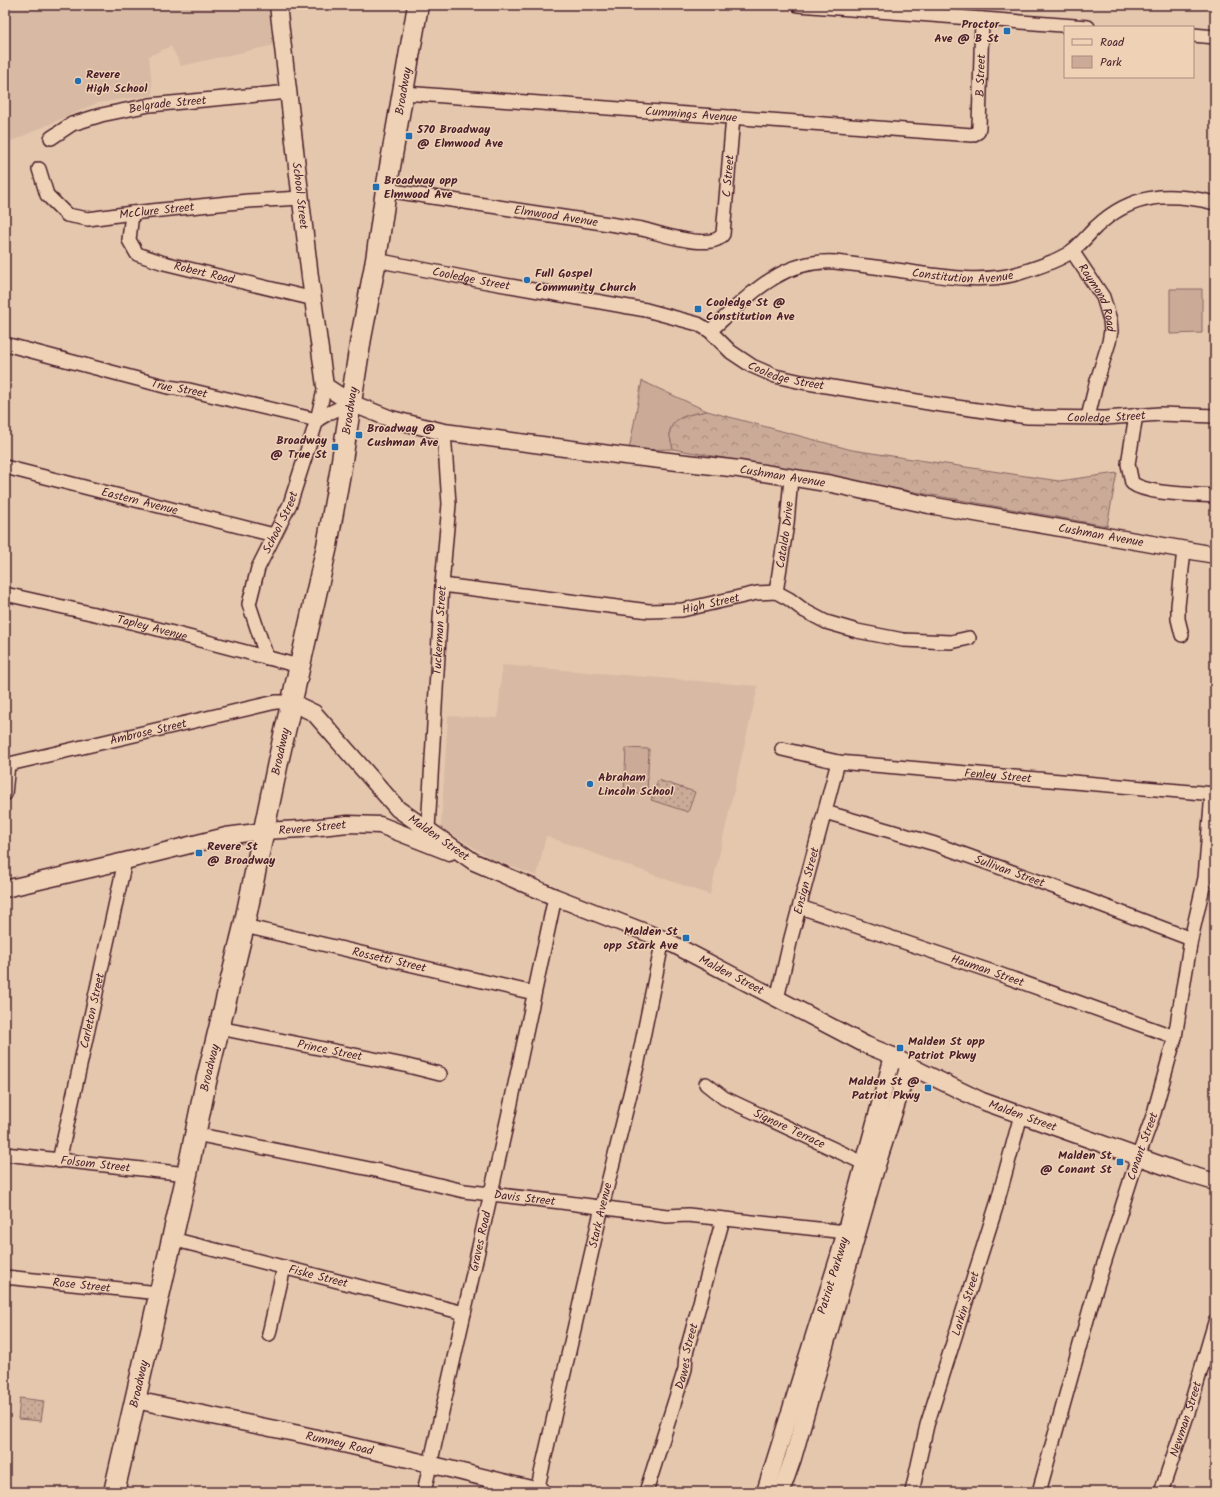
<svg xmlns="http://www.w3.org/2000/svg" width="1220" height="1497" font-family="Kalam,sans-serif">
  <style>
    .built { fill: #d8b9a3 }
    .green { fill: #cbab98; stroke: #8a6562 }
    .forest { fill: url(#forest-crowns); stroke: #8a6562 }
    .park { fill: url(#park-dots); stroke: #8a6562 }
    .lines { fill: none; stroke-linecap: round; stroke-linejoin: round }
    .minor-casing { stroke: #4a1f2b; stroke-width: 16 }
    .tertiary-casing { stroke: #4a1f2b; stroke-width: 19 }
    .primary-casing { stroke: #4a1f2b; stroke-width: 23 }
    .minor { stroke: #efd2b6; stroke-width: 13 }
    .tertiary { stroke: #efd2b6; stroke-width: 16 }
    .primary { stroke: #efd2b6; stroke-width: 20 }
    .poi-dot { fill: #1f6fb2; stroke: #efd2b6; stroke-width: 1.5 }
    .labels { text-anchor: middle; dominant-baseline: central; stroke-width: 3; stroke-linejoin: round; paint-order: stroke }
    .poi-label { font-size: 12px; font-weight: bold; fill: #4a1f2b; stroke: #efd2b6; text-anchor: start }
    .street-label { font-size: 12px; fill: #4a1f2b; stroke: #efd2b6 }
  </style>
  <defs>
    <pattern id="forest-crowns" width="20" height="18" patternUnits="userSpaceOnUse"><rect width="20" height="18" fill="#cbab98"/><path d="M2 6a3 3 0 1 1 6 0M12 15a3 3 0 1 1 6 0" fill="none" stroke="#a78b7c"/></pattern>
    <pattern id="park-dots" width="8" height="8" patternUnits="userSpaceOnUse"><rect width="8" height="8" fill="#cbab98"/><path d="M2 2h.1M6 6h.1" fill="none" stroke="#a78b7c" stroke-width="1.8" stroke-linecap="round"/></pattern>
  </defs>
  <rect width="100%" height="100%" fill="#e5c7ae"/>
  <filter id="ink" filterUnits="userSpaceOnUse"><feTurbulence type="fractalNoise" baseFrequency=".025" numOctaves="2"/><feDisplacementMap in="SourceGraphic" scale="8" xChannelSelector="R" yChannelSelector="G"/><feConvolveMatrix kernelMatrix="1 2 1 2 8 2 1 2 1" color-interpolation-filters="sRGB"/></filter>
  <g filter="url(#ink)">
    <g class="built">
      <path d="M5,5H269L274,45L181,66L171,46L149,56L153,95L97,103L5,144Z"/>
      <path d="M502,665L758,686L710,895L546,836L537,876L492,859L441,827L448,716L498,718Z"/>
    </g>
    <g class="green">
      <path d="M1170,289H1202V333L1170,334Z"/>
      <path d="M642,381L707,411C695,414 673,415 670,431C669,436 672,444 673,449L629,450Z"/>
      <path d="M626,748L649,749L647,794L624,793Z"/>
    </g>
    <path class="forest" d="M707,411L852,450L1059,481L1117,473L1107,526L673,449C672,444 669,436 670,431C673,415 695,414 707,411Z"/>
    <g class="park">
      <path d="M658,780L695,792L688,812L651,800Z"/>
      <path d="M20,1398L44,1401L41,1421L18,1419Z"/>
    </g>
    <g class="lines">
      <g class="minor-casing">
        <g id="minor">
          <path d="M798,5L1088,27"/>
          <path d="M1193,35L1215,37"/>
          <path id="s1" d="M404,93L972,135L978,132L979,127L982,19"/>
          <path id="s2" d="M51,138L72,124L101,115L150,105L289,92"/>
          <path id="s3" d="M39,169L47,195L67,215L88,219L132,213L248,201L301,198"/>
          <path id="s4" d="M386,190L642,229C659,233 712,252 723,234L733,117"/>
          <path id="s5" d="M132,213L129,240L137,254L164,263L314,299"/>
          <path id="s6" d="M1072,251L1103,297L1110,320L1111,331L1109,342L1096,384L1088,417"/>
          <path id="s7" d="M376,260L482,281L646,310L698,324L710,331L731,352L752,366L775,376L802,382L935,404L1028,417L1105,418L1160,414L1215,416"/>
          <path id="s8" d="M710,331C748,297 780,259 835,262C860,265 885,268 910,272C945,277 982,283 1016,274C1033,269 1059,261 1072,251C1081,244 1088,235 1096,227C1132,193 1169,192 1215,203"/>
          <path id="s9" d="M5,344L168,387L189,390L317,420L329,413L351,403"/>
          <path d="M1136,415L1128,464L1132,483C1148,495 1195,494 1215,496"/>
          <path id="s10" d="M5,467L274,535"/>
          <path id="s11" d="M442,585L649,611L682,610L757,593L776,592L789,599L805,611L826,622L857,631L903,640L951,642L969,638"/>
          <path id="s12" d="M776,592L787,524L791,478"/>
          <path id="s13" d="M5,594L135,623L299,666"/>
          <path d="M1182,635L1178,619V606L1184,550"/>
          <path id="s14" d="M267,658L249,604L258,568L290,504L317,420L325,386"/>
          <path id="s15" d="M782,749L838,762L1215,794"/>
          <path id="s16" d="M5,765L276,702H291"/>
          <path d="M5,794L8,764"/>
          <path id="s17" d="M825,812L935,844L1054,887L1191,939"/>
          <path id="s18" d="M428,829L442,585L449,504L444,432"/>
          <path id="s19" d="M800,907L996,973L1175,1037"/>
          <path id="s20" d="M244,926L534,993"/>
          <path id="s21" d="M777,999L791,938L838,762"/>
          <path id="s22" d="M219,1028L404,1065L440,1074"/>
          <path id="s23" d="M706,1084L724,1098L872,1167"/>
          <path id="s24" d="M195,1134L380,1171L464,1191L561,1202L667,1216L688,1215L846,1232L855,1234"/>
          <path id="s25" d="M5,1154L187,1174"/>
          <path id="s26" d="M59,1161L125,861"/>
          <path id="s27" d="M172,1239L464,1313"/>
          <path id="s28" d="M5,1277L159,1293"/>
          <path d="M269,1334L284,1267"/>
          <path id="s29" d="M537,1491L602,1207L638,1062L663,939"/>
          <path id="s30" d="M424,1492L508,1117L555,897"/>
          <path id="s31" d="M646,1492L685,1369L686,1353L723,1219"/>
          <path id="s32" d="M912,1492L927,1425L996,1207L1021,1115"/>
          <path id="s33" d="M1039,1492L1093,1298L1136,1163L1154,1113L1175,1037L1191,939L1205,878L1212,793"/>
          <path id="s34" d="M1161,1492L1190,1407L1215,1322"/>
        </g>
      </g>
      <g class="tertiary-casing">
        <g id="tertiary">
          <path id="s35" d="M278,5L310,277L325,386L351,403L391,419L444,432L617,455L739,469L832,484L929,505L1215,555"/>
          <path id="s36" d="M291,702L314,713L398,809L474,862L555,897L663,939L866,1045L893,1056L920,1071L982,1101L1178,1171L1215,1182"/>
          <path id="s37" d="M5,889L125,861L226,836L263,831L301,829L348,824L380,825L449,852"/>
          <path id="s38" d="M135,1400L304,1435L417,1461L543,1492"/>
          <path id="s39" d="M765,1492L839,1256L893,1056"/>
          <path d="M781,1492L793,1458L876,1168L909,1065"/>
        </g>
      </g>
      <g class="primary-casing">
        <g id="primary">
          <path id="s40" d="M114,1492L187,1174L206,1082L244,926L278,762L327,546L340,473L361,338L376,260L386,190L418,5"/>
        </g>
      </g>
      <use href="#minor" class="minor"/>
      <use href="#tertiary" class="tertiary"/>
      <use href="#primary" class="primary"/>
    </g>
  </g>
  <g class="poi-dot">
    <rect x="1003" y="27" width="8" height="8" rx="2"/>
    <circle cx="78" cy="81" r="4"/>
    <rect x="405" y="132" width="8" height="8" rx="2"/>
    <rect x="372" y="183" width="8" height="8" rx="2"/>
    <circle cx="527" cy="280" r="4"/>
    <rect x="694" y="305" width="8" height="8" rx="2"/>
    <rect x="355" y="431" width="8" height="8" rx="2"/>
    <rect x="331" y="443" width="8" height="8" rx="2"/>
    <circle cx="590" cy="784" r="4"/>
    <rect x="195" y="849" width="8" height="8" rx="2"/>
    <rect x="682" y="934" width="8" height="8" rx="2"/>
    <rect x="896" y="1044" width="8" height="8" rx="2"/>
    <rect x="924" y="1084" width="8" height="8" rx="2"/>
    <rect x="1116" y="1158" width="8" height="8" rx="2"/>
  </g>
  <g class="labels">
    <g class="poi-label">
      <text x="999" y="24" text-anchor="end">Proctor<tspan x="999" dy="14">Ave @ B St</tspan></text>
      <text x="86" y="74">Revere<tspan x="86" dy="14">High School</tspan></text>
      <text x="417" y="129">570 Broadway<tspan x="417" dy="14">@ Elmwood Ave</tspan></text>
      <text x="384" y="180">Broadway opp<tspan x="384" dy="14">Elmwood Ave</tspan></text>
      <text x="535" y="273">Full Gospel<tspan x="535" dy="14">Community Church</tspan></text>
      <text x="706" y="302">Cooledge St @<tspan x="706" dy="14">Constitution Ave</tspan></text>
      <text x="367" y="428">Broadway @<tspan x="367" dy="14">Cushman Ave</tspan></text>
      <text x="327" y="440" text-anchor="end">Broadway<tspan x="327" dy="14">@ True St</tspan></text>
      <text x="598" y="777">Abraham<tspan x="598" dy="14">Lincoln School</tspan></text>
      <text x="207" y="846">Revere St<tspan x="207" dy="14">@ Broadway</tspan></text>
      <text x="678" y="931" text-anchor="end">Malden St<tspan x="678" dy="14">opp Stark Ave</tspan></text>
      <text x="908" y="1041">Malden St opp<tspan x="908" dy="14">Patriot Pkwy</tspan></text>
      <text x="920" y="1081" text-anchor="end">Malden St @<tspan x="920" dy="14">Patriot Pkwy</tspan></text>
      <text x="1112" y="1155" text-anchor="end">Malden St<tspan x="1112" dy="14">@ Conant St</tspan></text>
    </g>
    <g class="street-label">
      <text stroke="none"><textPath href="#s1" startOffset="633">B Street</textPath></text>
      <text stroke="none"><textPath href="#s40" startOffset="1431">Broadway</textPath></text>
      <text stroke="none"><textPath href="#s2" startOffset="123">Belgrade Street</textPath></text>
      <text stroke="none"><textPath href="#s1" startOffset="288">Cummings Avenue</textPath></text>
      <text stroke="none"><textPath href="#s4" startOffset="402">C Street</textPath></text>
      <text stroke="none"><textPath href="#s35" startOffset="192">School Street</textPath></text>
      <text stroke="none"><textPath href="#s3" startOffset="146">McClure Street</textPath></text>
      <text stroke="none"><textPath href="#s4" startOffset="172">Elmwood Avenue</textPath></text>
      <text stroke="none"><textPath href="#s5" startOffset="113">Robert Road</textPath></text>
      <text stroke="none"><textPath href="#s8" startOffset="276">Constitution Avenue</textPath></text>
      <text stroke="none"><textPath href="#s7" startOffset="97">Cooledge Street</textPath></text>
      <text stroke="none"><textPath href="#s6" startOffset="54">Raymond Road</textPath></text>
      <text stroke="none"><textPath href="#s7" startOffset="433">Cooledge Street</textPath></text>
      <text stroke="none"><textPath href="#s9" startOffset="180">True Street</textPath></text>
      <text stroke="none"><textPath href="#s40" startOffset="1107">Broadway</textPath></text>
      <text stroke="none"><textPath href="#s7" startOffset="757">Cooledge Street</textPath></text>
      <text stroke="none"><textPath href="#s35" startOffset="854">Cushman Avenue</textPath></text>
      <text stroke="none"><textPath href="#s10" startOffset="139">Eastern Avenue</textPath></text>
      <text stroke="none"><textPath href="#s14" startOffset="145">School Street</textPath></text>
      <text stroke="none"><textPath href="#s12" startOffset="58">Cataldo Drive</textPath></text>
      <text stroke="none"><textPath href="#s35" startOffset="1178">Cushman Avenue</textPath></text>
      <text stroke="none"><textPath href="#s11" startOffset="271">High Street</textPath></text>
      <text stroke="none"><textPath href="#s13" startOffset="151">Tapley Avenue</textPath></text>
      <text stroke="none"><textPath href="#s18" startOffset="199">Tuckerman Street</textPath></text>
      <text stroke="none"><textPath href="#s16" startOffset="147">Ambrose Street</textPath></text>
      <text stroke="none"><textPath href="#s40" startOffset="759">Broadway</textPath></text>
      <text stroke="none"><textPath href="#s15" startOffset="218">Fenley Street</textPath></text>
      <text stroke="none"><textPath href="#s37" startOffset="314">Revere Street</textPath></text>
      <text stroke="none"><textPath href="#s36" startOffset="203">Malden Street</textPath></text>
      <text stroke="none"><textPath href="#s17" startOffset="194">Sullivan Street</textPath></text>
      <text stroke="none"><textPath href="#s21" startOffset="122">Ensign Street</textPath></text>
      <text stroke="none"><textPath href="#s20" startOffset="149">Rossetti Street</textPath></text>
      <text stroke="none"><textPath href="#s19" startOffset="198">Hauman Street</textPath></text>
      <text stroke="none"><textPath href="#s36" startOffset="527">Malden Street</textPath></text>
      <text stroke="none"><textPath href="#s26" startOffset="154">Carleton Street</textPath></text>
      <text stroke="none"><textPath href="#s22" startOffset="113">Prince Street</textPath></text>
      <text stroke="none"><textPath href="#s40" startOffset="435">Broadway</textPath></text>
      <text stroke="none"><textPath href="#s36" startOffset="851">Malden Street</textPath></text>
      <text stroke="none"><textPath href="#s23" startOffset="95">Signore Terrace</textPath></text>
      <text stroke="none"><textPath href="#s33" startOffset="361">Conant Street</textPath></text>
      <text stroke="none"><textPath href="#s25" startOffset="91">Folsom Street</textPath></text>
      <text stroke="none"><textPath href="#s24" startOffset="336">Davis Street</textPath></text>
      <text stroke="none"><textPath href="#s29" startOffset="283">Stark Avenue</textPath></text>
      <text stroke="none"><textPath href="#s30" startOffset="257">Graves Road</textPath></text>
      <text stroke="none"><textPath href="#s39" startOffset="227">Patriot Parkway</textPath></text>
      <text stroke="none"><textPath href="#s27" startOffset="151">Fiske Street</textPath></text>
      <text stroke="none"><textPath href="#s28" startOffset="77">Rose Street</textPath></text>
      <text stroke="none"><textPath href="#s32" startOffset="196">Larkin Street</textPath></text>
      <text stroke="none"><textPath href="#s31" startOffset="142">Dawes Street</textPath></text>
      <text stroke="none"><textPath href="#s40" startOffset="111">Broadway</textPath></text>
      <text stroke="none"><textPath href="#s34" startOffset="77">Newman Street</textPath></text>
      <text stroke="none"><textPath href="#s38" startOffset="209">Rumney Road</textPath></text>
    </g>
  </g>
  <rect width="1220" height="1497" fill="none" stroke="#efd2b6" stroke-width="20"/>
  <rect x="10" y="10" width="1200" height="1477" fill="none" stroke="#4a1f2b" stroke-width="1.5" filter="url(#ink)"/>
  <rect x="1064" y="26" width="130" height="52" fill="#efd2b6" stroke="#ad8a7e"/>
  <rect x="1072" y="39" width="20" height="6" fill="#efd2b6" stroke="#ad8a7e"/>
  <text x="1100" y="46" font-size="12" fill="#4a1f2b">Road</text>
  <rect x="1072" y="56" width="20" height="12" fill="#cbab98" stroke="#ad8a7e"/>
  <text x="1100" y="66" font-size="12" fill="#4a1f2b">Park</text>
</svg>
